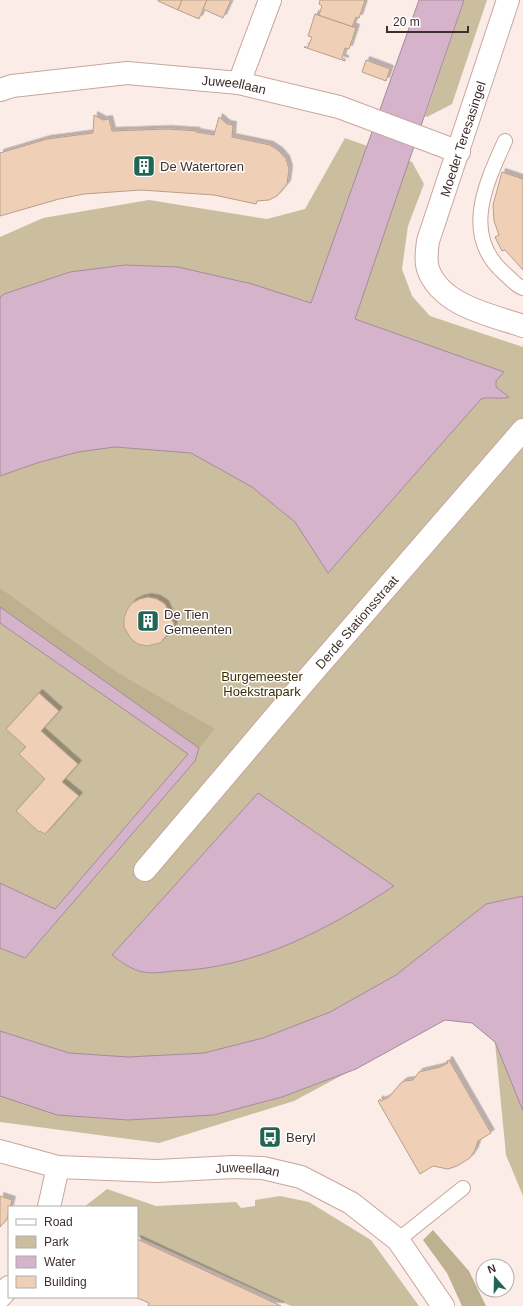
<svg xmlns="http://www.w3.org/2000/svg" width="523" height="1306" font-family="Helvetica,sans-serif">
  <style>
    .green { fill: #cbbe9f }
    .forest { fill: #beb18f }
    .water { fill: #d4b3cb; stroke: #a78b9b }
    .building { fill: #efd0b7; stroke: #b99e88; filter: url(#shadow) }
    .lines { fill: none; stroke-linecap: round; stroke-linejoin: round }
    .service-casing { stroke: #caa59d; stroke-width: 16 }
    .minor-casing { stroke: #caa59d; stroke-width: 24 }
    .service { stroke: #fff; stroke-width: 14 }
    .minor { stroke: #fff; stroke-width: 22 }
    .labels { text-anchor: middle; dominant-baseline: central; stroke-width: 3; stroke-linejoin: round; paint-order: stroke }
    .street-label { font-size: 13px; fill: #3e2f2c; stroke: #fff }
    .poi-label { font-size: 13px; fill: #3e2f2c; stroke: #fff; text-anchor: start }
    .park-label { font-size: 13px; fill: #3d2e01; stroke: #fff }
  </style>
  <defs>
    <filter id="shadow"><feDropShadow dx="3.5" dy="-3.5" stdDeviation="0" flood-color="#0004"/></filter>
  </defs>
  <rect width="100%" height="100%" fill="#fbece8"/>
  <g class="green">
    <path d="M464,0H487L452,104L427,117L425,116Z"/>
    <path d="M345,138L412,162L424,184L408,226L402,269L412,296L430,316L523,347V1196L506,1155L495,1042L472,1023L445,1020L294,1101L159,1143L0,1122V237L43,218L149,200L267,219L305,209Z"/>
    <path d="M107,1189L156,1206L236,1202L241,1208L255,1206V1200L280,1196L309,1202L371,1240L419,1306H291L137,1236V1207H84Z"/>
  </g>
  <g class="forest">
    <path d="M0,588L118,673L215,729L199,748L0,607Z"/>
    <path d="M433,1230L469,1271L486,1306H462L447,1273L423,1240Z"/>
  </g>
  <g class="water">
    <path d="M419,0H464L355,319L504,372L496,381V387L509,397C499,400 491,396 481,399L328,573L295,522L252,487L191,453L115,447L78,452L37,463L0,476V297L4,294L70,272L125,265L178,267L252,284L311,303Z"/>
    <path d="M0,607L199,748L195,761L25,958L0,948V883L55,909L188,754L0,623Z"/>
    <path d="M258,793L394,886C327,930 256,968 174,971C164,972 152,974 143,972C132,970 121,962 112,955Z"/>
    <path d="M523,896V1111L495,1042L472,1023L445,1020L356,1069L282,1097L214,1115L128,1120L57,1115L0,1096V1031L69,1053L128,1057L204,1053L263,1038L330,1012L396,975L486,904Z"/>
  </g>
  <g class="building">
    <path d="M158,0H182L178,10L158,1Z"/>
    <path d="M182,0H207L199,19L178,10Z"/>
    <path d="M207,0H231L223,18L203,9Z"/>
    <path d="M320,0H365L359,18L356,17L352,27L356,28L315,14L319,15L322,6L319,4Z"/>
    <path d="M315,14L356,28L349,49L345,48L342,58L345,59V61L304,47H308L312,37L308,36Z"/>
    <path d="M366,60L390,69L386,81L362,72Z"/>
    <path d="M94,115L103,120L109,119L112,131L168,129L197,131L196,132L214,135L219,117L227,124L233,125L232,137L270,145L279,151L286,159L289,169L287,184L277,196L269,200L257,201L256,204L214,195L141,190L84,194L59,199L0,216V153L47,139L93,133Z"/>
    <path d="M502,172L523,179V270L505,250L502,251L495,237L499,235L494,221L493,205Z"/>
    <path d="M148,597L157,599L165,604L174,624L170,636L167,635L160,643L147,646L138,644L131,639L124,627V618L127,610L132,603L140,599Z"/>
    <path d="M39,693L59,711L41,731L78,764L62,782L79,796L45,834L40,831L39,832L16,811L45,779L19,754L26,747L6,729Z"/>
    <path d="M449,1060L491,1133L478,1141L475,1150L470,1158L457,1166L448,1169L433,1166L420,1174L378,1101L380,1099L381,1101L389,1097L400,1084L404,1081L413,1080L419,1072L440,1067L448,1063L447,1061Z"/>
    <path d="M0,1196L12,1200L7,1219L0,1227Z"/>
    <path d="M137,1239L281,1306H148L149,1303L135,1297H137Z"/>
  </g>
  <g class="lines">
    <g class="service-casing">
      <g id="service">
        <path d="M505,141C486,183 461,235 504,273C510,278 516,286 523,288"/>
        <path d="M398,1240L463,1188"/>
      </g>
    </g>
    <g class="minor-casing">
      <g id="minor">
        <path d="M508,0L428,241C427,250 425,260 428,269C441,306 491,315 523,326"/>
        <path d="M239,83L270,0"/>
        <path id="s1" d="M0,90L12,86L127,73L239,83L339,107L459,152"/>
        <path id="s2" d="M145,870L308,678L523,430"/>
        <path id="s3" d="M0,1151L58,1167L157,1171L233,1167L263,1168L301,1177L351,1203L398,1240L443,1306"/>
        <path d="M49,1207L58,1167"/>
        <path d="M0,1297L9,1287"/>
      </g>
    </g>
    <use href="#service" class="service"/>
    <use href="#minor" class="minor"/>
  </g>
  <defs>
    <g id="building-square" transform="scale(1.15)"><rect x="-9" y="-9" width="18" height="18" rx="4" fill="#226555" stroke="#fff"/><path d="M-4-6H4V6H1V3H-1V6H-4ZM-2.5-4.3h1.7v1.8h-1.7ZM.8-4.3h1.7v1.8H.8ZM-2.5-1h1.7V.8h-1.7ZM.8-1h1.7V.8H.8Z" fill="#fff"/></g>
    <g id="bus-square" transform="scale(1.15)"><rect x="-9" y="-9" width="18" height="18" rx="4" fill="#226555" stroke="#fff"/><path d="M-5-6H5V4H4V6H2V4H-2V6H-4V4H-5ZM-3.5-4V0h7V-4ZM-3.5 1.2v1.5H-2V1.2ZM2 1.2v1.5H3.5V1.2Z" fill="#fff"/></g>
  </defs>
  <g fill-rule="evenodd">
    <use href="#building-square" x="144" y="166"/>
    <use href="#building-square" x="148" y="621"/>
    <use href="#bus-square" x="270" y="1137"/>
  </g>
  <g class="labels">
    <g class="street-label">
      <text stroke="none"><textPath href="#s1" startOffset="236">Juweellaan</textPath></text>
      <text transform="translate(463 139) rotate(-72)">Moeder Teresasingel</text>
      <text stroke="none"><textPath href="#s2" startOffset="326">Derde Stationsstraat</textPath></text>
      <text stroke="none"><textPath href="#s3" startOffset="250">Juweellaan</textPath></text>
    </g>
    <g class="poi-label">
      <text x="160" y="166">De Watertoren</text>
      <text x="164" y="614">De Tien<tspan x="164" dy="15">Gemeenten</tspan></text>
      <text x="286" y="1137">Beryl</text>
    </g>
    <g class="park-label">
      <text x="262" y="676">Burgemeester<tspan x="262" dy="15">Hoekstrapark</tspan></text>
    </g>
  </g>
  <rect x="8" y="1206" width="130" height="92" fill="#ffffff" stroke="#b2acab"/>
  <rect x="16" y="1219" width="20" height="6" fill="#ffffff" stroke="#b2acab"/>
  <text x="44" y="1226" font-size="12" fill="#3e2f2c">Road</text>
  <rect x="16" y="1236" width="20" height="12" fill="#cbbe9f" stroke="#b2acab"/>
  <text x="44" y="1246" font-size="12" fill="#3e2f2c">Park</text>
  <rect x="16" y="1256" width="20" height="12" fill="#d4b3cb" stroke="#b2acab"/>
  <text x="44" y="1266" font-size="12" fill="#3e2f2c">Water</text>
  <rect x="16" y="1276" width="20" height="12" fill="#efd0b7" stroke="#b2acab"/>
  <text x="44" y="1286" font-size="12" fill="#3e2f2c">Building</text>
  <g transform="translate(495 1278) rotate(340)"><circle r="19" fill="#ffffff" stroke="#b2acab"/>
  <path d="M0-3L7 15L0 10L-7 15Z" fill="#226555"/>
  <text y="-6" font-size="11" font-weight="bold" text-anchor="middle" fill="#3e2f2c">N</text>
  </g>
  <path d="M387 26v6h81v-6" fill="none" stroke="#3e2f2c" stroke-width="2"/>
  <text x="393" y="26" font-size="12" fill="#3e2f2c" stroke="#ffffff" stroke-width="3" paint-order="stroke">20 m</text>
</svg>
